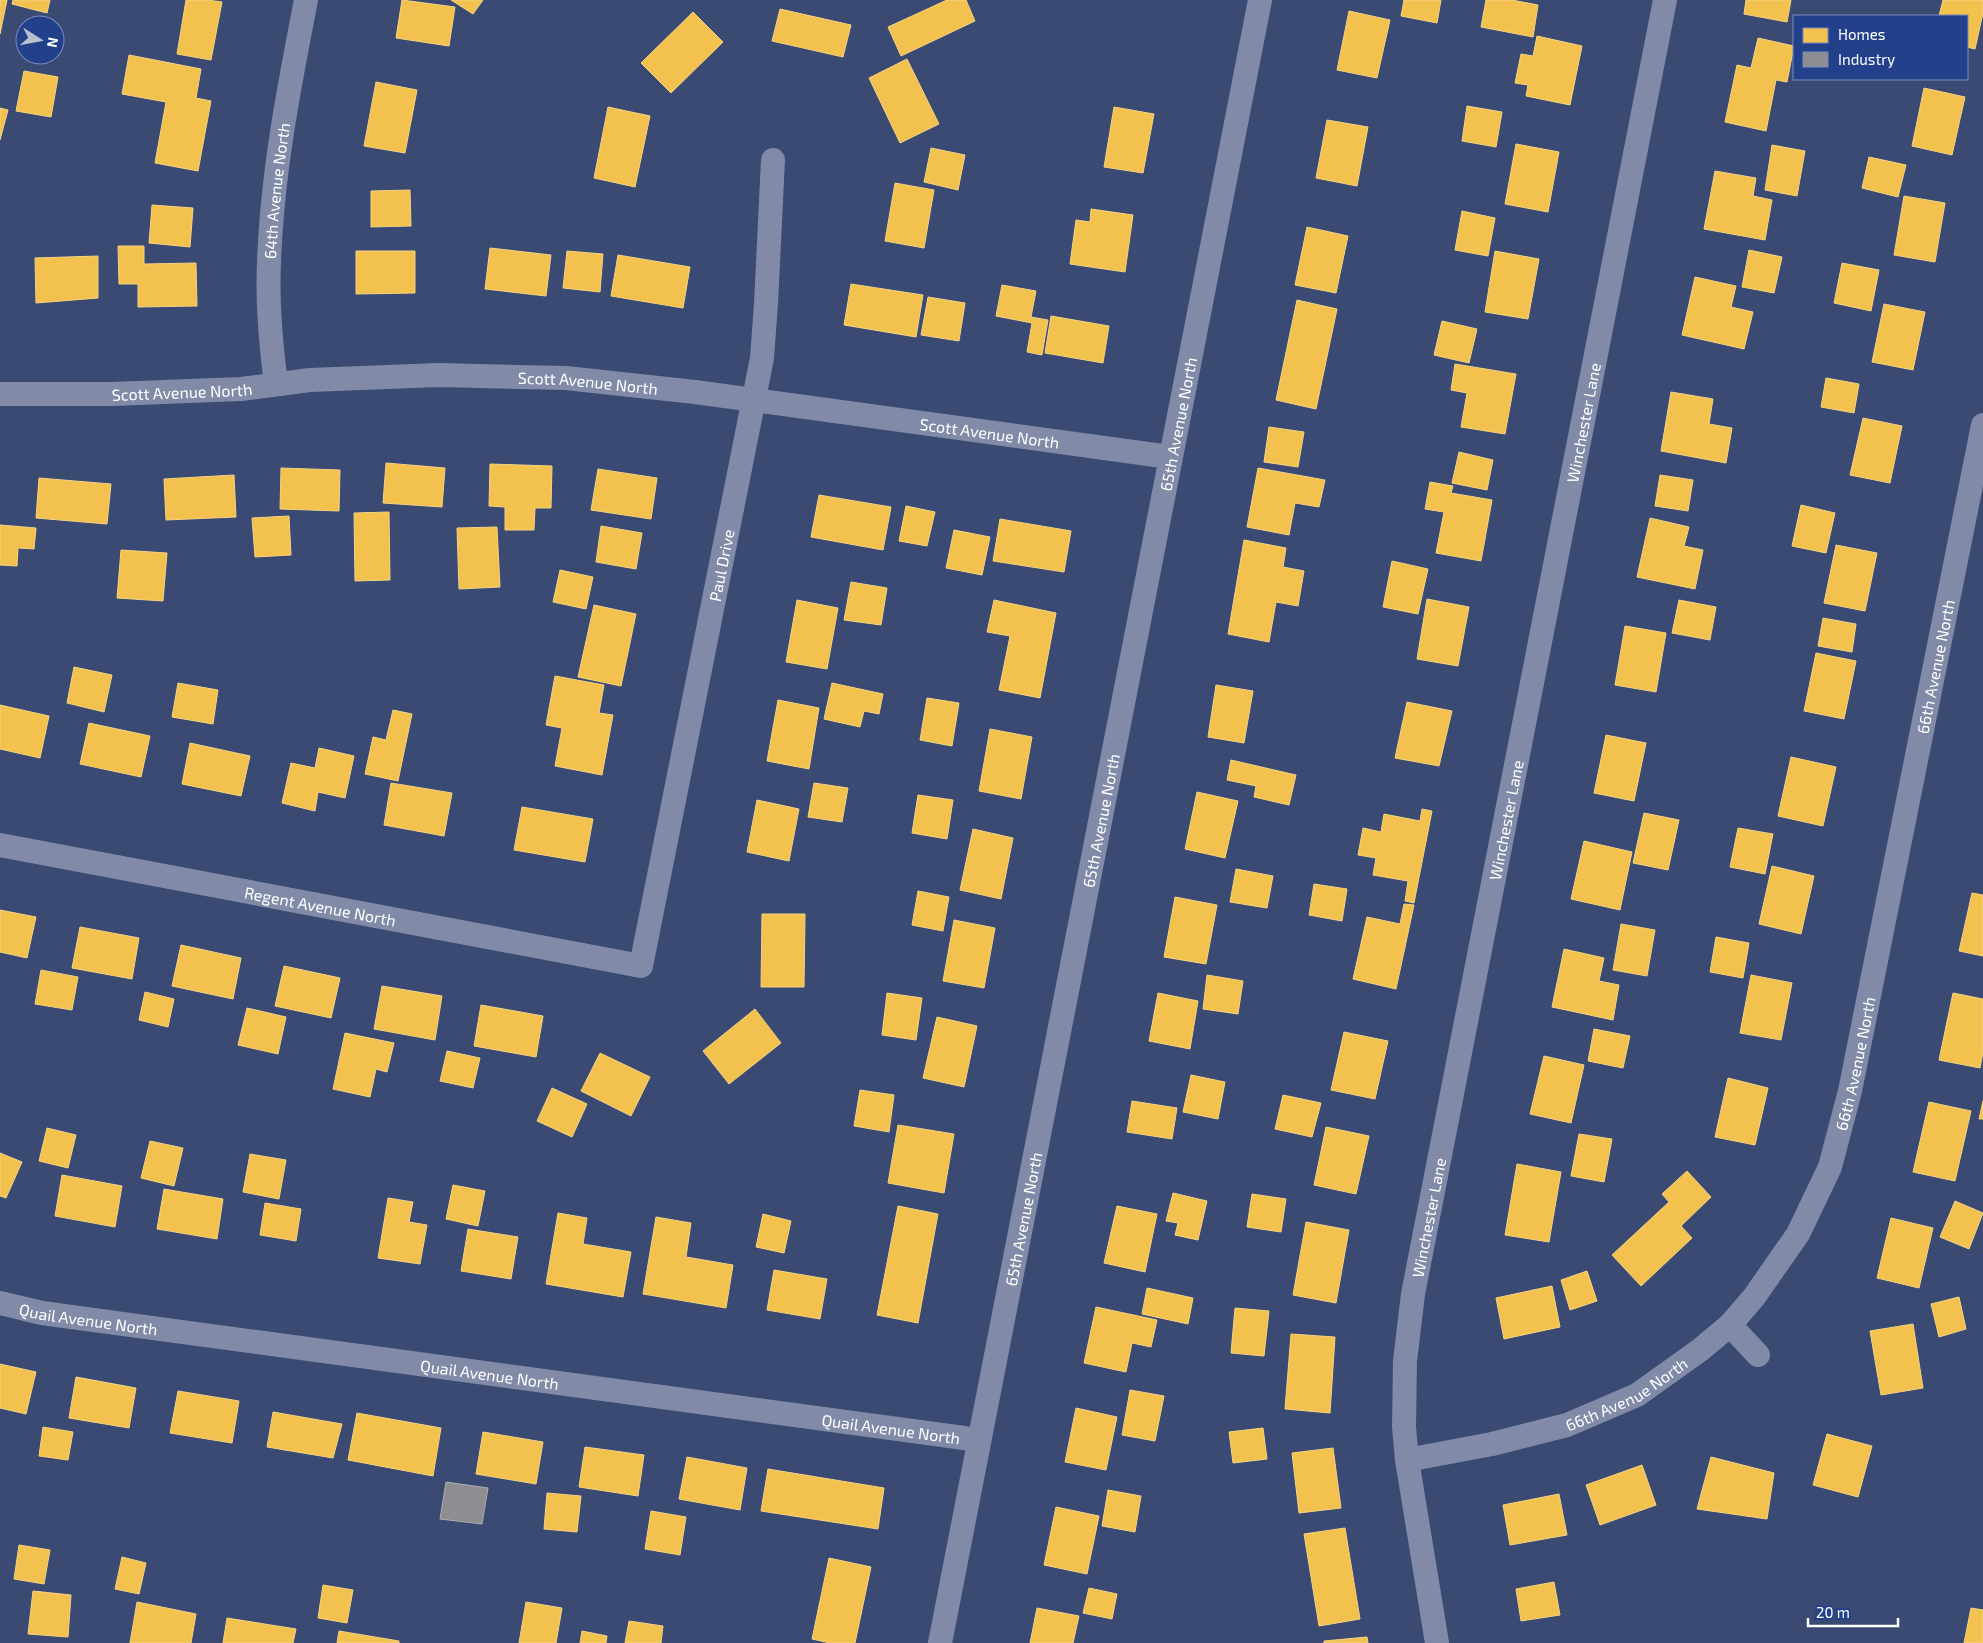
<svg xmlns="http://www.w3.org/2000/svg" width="1983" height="1643" font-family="'Exo 2',sans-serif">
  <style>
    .homes { fill: #f2c14e; stroke: #f6d483 }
    .industry { fill: #8d8d92; stroke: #afafb3 }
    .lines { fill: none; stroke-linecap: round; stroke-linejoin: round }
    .street { stroke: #818ba7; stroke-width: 24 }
    .labels { text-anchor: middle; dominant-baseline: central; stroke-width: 5; stroke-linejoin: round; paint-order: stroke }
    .street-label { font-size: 16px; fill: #fff; stroke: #23408a }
  </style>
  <rect width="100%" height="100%" fill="#3a4a73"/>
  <g class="homes">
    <path d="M0,0H7L0,34Z"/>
    <path d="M13,0H50L47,13L12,4Z"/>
    <path d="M186,0H208L222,2L211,60L177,54Z"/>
    <path d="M402,0L455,7L449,46L396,38Z"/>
    <path d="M451,0H483L473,14Z"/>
    <path d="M947,0H966L975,21L901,56L888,27Z"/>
    <path d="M1404,0H1441L1437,23L1401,16Z"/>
    <path d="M1486,0H1512L1538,5L1533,37L1481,27Z"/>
    <path d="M1746,0H1791L1787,22L1744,14Z"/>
    <path d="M1943,0H1983V13L1975,49L1967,47V16H1939Z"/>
    <path d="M780,9L851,25L843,57L772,41Z"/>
    <path d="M1349,11L1390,20L1377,78L1337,70Z"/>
    <path d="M693,12L723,42L671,93L641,63Z"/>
    <path d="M1537,36L1582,46L1570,105L1526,96L1528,85L1515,83L1521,54L1533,56Z"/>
    <path d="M1758,38L1794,46L1787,82L1776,80L1766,131L1725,122L1737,65L1751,68Z"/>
    <path d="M129,55L201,69L196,98L211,101L198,171L155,163L166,102L122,94Z"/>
    <path d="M907,59L939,124L900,143L869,78Z"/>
    <path d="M24,71L58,77L51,117L16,111Z"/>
    <path d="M376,82L417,90L405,153L364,146Z"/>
    <path d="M1924,88L1965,97L1952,155L1912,146Z"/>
    <path d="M1467,106L1502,112L1496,147L1462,141Z"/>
    <path d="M608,107L650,116L635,187L594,178Z"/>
    <path d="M1114,107L1154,114L1143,173L1104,167Z"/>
    <path d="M0,108L8,110L0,140Z"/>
    <path d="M1327,120L1368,127L1357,186L1316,178Z"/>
    <path d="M1516,144L1559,152L1548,212L1505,204Z"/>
    <path d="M1772,145L1805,151L1797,196L1765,190Z"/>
    <path d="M931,148L965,155L958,190L924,182Z"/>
    <path d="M1869,157L1906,165L1898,197L1862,188Z"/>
    <path d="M1715,171L1756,178L1753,196L1772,200L1765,240L1704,229Z"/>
    <path d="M895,183L934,190L924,248L885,241Z"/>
    <path d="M410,190L411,226L371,227V191Z"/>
    <path d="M1904,196L1945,203L1935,262L1894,255Z"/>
    <path d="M152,205L193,208L190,247L149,243Z"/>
    <path d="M1091,209L1133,215L1125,272L1070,264L1076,220L1090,222Z"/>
    <path d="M1462,211L1495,218L1488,256L1455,250Z"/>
    <path d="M1307,227L1348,236L1336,293L1295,285Z"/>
    <path d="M118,246H144V264L196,263L197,306L138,307V284H119Z"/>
    <path d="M490,248L551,255L546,296L485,289Z"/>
    <path d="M1749,250L1782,257L1774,293L1742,287Z"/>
    <path d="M356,251H415V293L356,294Z"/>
    <path d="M567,251L603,254L600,292L563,288Z"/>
    <path d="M1495,251L1539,259L1528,319L1485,312Z"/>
    <path d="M618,255L690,267L683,308L611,296Z"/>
    <path d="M98,256V298L36,303L35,258Z"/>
    <path d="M1842,263L1879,270L1871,311L1834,303Z"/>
    <path d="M1695,277L1736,286L1731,307L1753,312L1744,349L1682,335Z"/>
    <path d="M851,284L923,295L916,337L844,325Z"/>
    <path d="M1002,285L1036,291L1031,317L1048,320L1042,355L1027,352L1032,323L996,316Z"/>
    <path d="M928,297L965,303L959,341L921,335Z"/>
    <path d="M1297,300L1337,309L1316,409L1276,400Z"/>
    <path d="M1884,304L1925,312L1913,370L1872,362Z"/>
    <path d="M1051,316L1109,326L1103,363L1045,353Z"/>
    <path d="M1442,321L1477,329L1469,363L1434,355Z"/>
    <path d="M1455,364L1516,374L1505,434L1461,427L1467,393L1451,390Z"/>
    <path d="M1826,378L1859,384L1854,413L1821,407Z"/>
    <path d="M1671,392L1713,399L1709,424L1732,428L1726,463L1661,451Z"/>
    <path d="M1863,418L1902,426L1890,483L1850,475Z"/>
    <path d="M1269,427L1304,432L1298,467L1264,462Z"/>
    <path d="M1459,452L1493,460L1487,490L1452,483Z"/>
    <path d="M386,463L445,468L442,507L383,503Z"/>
    <path d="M490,464L552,466L551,508H535L534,530H505V507L489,506Z"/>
    <path d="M281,468L340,470L339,511L280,509Z"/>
    <path d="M1258,468L1325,480L1319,507L1295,503L1289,535L1247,527Z"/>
    <path d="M598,469L657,478L651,519L591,510Z"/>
    <path d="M234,475L236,517L166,520L164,479Z"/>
    <path d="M1660,475L1693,480L1688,511L1655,506Z"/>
    <path d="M39,478L111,484L107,524L36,518Z"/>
    <path d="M1430,482L1453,486L1451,493L1492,500L1481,561L1436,553L1444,512L1425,509Z"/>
    <path d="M819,495L891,507L883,550L811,537Z"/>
    <path d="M1801,505L1835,513L1826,553L1792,546Z"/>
    <path d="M906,506L935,512L927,546L899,541Z"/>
    <path d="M389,512L390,580L355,581L354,513Z"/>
    <path d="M289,516L291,555L255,557L252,518Z"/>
    <path d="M1650,518L1689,527L1684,546L1703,550L1695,589L1637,577Z"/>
    <path d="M1000,519L1071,531L1064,572L993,561Z"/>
    <path d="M0,525L36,528L34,549L18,548L17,566L0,565Z"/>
    <path d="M601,526L642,533L636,569L596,562Z"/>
    <path d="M497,527L500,587L459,589L457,528Z"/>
    <path d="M954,530L990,537L982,575L946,568Z"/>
    <path d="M1244,540L1286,548L1283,567L1304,571L1298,606L1276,602L1269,642L1228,634Z"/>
    <path d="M1836,545L1877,553L1865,611L1824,603Z"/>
    <path d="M121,550L167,553L163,601L117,598Z"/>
    <path d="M1392,561L1428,569L1418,614L1383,607Z"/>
    <path d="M560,570L593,577L586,609L553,602Z"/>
    <path d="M851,582L887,588L881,625L844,620Z"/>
    <path d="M1427,599L1469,607L1458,666L1417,659Z"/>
    <path d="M797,600L838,608L827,669L786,662Z"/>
    <path d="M994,600L1056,613L1040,698L999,690L1010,636L987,632Z"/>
    <path d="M1679,600L1716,607L1710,640L1672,633Z"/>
    <path d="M594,605L636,614L621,686L578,677Z"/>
    <path d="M1823,618L1856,624L1852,652L1818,646Z"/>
    <path d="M1625,626L1666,633L1656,692L1615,685Z"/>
    <path d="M1816,653L1856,661L1844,719L1804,711Z"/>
    <path d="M74,667L112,675L104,712L67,703Z"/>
    <path d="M555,676L604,685L599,713L613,715L602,775L555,766L562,728L546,725Z"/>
    <path d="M178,683L218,690L213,724L172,717Z"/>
    <path d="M832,683L883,694L879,714L864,711L860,727L824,719Z"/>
    <path d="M1216,685L1253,691L1244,743L1208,737Z"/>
    <path d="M927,698L959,703L952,746L920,740Z"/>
    <path d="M778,700L819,708L809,769L767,761Z"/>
    <path d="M1407,702L1452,711L1439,766L1395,758Z"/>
    <path d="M0,705L49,716L40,758L0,749Z"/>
    <path d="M393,710L412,714L398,781L365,774L373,737L386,740Z"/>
    <path d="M89,723L150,736L141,777L80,764Z"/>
    <path d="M990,729L1032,737L1021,799L979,791Z"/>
    <path d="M1606,735L1646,743L1634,801L1594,793Z"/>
    <path d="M190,743L250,756L241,796L182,784Z"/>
    <path d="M319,748L354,756L345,798L318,792L315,811L282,803L291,763L315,768Z"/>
    <path d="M1791,757L1836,767L1823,826L1778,816Z"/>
    <path d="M1231,760L1296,775L1289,805L1254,797L1256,786L1227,780Z"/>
    <path d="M391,783L452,793L444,836L384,825Z"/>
    <path d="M814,783L848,788L842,822L808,817Z"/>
    <path d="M1197,792L1238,801L1225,858L1185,849Z"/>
    <path d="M918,795L953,800L947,839L912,833Z"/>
    <path d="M757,800L799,809L789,861L747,852Z"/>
    <path d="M522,807L593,819L585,862L514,850Z"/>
    <path d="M1422,809L1432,811L1414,903L1405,901L1408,881L1373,875L1376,858L1358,855L1363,828L1381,832L1384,814L1420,821Z"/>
    <path d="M1644,813L1679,820L1668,870L1633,863Z"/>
    <path d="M1738,828L1773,834L1765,874L1730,867Z"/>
    <path d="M973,829L1013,838L1001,899L960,890Z"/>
    <path d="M1584,841L1632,852L1620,910L1571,899Z"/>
    <path d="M1772,866L1814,876L1801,934L1759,924Z"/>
    <path d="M1236,869L1273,876L1267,908L1230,902Z"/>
    <path d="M1314,884L1347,889L1342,921L1309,915Z"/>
    <path d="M918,891L949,897L943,931L912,925Z"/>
    <path d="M1972,893L1983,895V956L1959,951Z"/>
    <path d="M1175,897L1217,905L1206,964L1164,957Z"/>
    <path d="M1404,904L1414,905L1396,989L1353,979L1367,917L1400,924Z"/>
    <path d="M0,910L36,917L27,958L0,952Z"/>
    <path d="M762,914H805L804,987H761Z"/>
    <path d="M954,920L995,928L984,988L943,981Z"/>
    <path d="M1621,924L1655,930L1647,976L1613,970Z"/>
    <path d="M80,927L139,938L132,979L72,968Z"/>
    <path d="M1716,937L1749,943L1743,978L1710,972Z"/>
    <path d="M181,945L241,958L233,999L172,986Z"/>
    <path d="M1564,949L1604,958L1599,981L1619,985L1613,1020L1552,1007Z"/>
    <path d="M284,966L340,978L331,1018L275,1006Z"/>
    <path d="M41,970L78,977L72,1010L35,1004Z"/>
    <path d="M1207,975L1243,981L1238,1014L1203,1009Z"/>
    <path d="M1751,975L1792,983L1781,1040L1740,1033Z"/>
    <path d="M382,986L442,996L435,1040L374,1029Z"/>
    <path d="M145,992L174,999L168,1027L139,1020Z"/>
    <path d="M887,993L922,998L916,1040L882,1035Z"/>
    <path d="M1158,993L1198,1001L1190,1049L1149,1041Z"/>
    <path d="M1953,993L1983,999V1052L1980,1068L1939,1060Z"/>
    <path d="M481,1005L543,1016L536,1057L474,1046Z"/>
    <path d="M247,1008L286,1017L278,1054L238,1045Z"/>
    <path d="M755,1009L781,1043L729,1084L703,1051Z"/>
    <path d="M937,1017L977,1026L964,1087L923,1078Z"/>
    <path d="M1594,1029L1630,1036L1623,1068L1588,1061Z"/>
    <path d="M1344,1032L1388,1041L1375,1099L1331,1090Z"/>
    <path d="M345,1033L394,1043L387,1072L376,1069L370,1097L333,1089Z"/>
    <path d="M447,1051L480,1058L473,1088L440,1081Z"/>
    <path d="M600,1053L650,1077L631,1116L581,1091Z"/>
    <path d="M1544,1056L1584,1065L1571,1123L1530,1114Z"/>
    <path d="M1191,1075L1225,1082L1218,1119L1183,1112Z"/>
    <path d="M1728,1078L1768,1088L1755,1145L1715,1137Z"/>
    <path d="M552,1088L587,1104L572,1137L537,1121Z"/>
    <path d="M860,1090L894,1095L889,1132L854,1126Z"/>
    <path d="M1283,1095L1321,1103L1312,1137L1275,1129Z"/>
    <path d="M1132,1101L1177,1108L1172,1139L1127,1132Z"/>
    <path d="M1983,1101V1119H1979Z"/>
    <path d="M1929,1102L1971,1111L1955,1181L1913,1172Z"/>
    <path d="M898,1125L954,1134L944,1193L888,1183Z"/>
    <path d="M1326,1127L1369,1136L1356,1194L1314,1185Z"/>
    <path d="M47,1128L76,1135L68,1168L39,1161Z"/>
    <path d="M1579,1134L1612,1139L1604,1182L1571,1176Z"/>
    <path d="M150,1141L183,1148L174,1186L141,1178Z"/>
    <path d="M0,1153L22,1162L6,1198L0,1196Z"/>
    <path d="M250,1154L286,1160L279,1199L243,1192Z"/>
    <path d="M1517,1164L1561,1172L1549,1242L1505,1235Z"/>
    <path d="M1687,1171L1711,1197L1681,1226L1692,1238L1641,1286L1612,1255L1669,1202L1662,1194Z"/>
    <path d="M62,1175L122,1186L115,1227L55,1216Z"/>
    <path d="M453,1185L485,1191L478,1226L446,1219Z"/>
    <path d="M164,1189L223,1199L217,1239L157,1229Z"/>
    <path d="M1173,1193L1207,1201L1198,1240L1175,1235L1178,1223L1166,1221Z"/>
    <path d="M1252,1194L1286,1199L1281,1232L1247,1227Z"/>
    <path d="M388,1198L413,1202L409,1222L427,1225L420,1264L378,1258Z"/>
    <path d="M1955,1201L1983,1213L1969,1249L1940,1237Z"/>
    <path d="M265,1203L301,1209L296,1241L260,1235Z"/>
    <path d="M898,1206L938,1214L918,1323L877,1315Z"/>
    <path d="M1117,1206L1157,1214L1145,1272L1104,1263Z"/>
    <path d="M558,1213L587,1218L583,1244L631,1252L623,1297L546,1284Z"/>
    <path d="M763,1214L791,1221L784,1253L756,1247Z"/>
    <path d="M656,1217L691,1223L686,1257L733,1265L726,1308L643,1294Z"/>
    <path d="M1891,1218L1933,1228L1919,1288L1877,1278Z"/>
    <path d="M1306,1222L1349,1230L1336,1303L1293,1295Z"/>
    <path d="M468,1229L518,1237L511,1279L461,1271Z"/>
    <path d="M774,1270L827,1279L820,1319L767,1310Z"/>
    <path d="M1587,1271L1597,1301L1570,1310L1561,1280Z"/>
    <path d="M1552,1286L1560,1327L1504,1339L1496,1298Z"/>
    <path d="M1147,1288L1193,1298L1188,1324L1142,1314Z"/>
    <path d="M1959,1297L1966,1329L1939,1337L1931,1304Z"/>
    <path d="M1096,1307L1157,1320L1151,1347L1132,1343L1126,1372L1084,1363Z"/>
    <path d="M1235,1308L1269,1311L1264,1356L1231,1353Z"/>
    <path d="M1913,1324L1923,1388L1881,1395L1870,1331Z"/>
    <path d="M1291,1334L1335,1337L1330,1413L1285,1409Z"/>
    <path d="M0,1364L36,1372L26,1414L0,1408Z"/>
    <path d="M76,1377L136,1388L129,1428L69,1418Z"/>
    <path d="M1130,1390L1164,1396L1155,1441L1122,1435Z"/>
    <path d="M178,1391L239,1401L232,1443L170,1433Z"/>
    <path d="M1076,1408L1117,1417L1106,1470L1065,1462Z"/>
    <path d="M273,1412L342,1424L333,1458L267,1447Z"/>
    <path d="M357,1413L441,1428L433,1476L348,1460Z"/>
    <path d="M43,1427L73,1432L68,1460L39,1456Z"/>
    <path d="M1263,1428L1267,1459L1233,1463L1229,1432Z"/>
    <path d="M483,1432L543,1442L536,1484L476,1474Z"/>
    <path d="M1827,1434L1872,1446L1858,1497L1813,1485Z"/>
    <path d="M585,1447L644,1455L638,1496L579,1487Z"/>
    <path d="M1333,1448L1341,1508L1299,1513L1292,1453Z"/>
    <path d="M687,1457L747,1468L740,1510L679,1499Z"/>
    <path d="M1711,1457L1774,1473L1767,1519L1697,1509Z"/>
    <path d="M1642,1465L1656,1505L1600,1525L1586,1485Z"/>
    <path d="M768,1469L884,1488L878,1529L761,1511Z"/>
    <path d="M1108,1490L1141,1496L1135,1532L1102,1526Z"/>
    <path d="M547,1493L581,1496L577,1532L544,1529Z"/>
    <path d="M1559,1494L1567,1535L1510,1545L1503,1505Z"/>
    <path d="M1056,1507L1099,1516L1087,1574L1044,1565Z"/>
    <path d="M651,1511L686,1517L680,1555L645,1549Z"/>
    <path d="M1345,1528L1360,1619L1319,1626L1304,1534Z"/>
    <path d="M19,1545L50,1550L44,1584L14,1579Z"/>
    <path d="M122,1557L146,1563L139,1594L115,1589Z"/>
    <path d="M829,1558L871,1567L855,1643H830L812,1639Z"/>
    <path d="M1554,1582L1560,1615L1521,1621L1516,1589Z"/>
    <path d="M323,1585L353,1590L347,1623L318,1618Z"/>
    <path d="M1089,1588L1117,1594L1112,1619L1083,1613Z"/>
    <path d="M33,1591L71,1595L68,1637L28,1634Z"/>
    <path d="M137,1602L196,1614L191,1643H130Z"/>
    <path d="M526,1602L562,1608L556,1643H519Z"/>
    <path d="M1037,1608L1079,1616L1073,1643H1030Z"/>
    <path d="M1971,1608L1983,1610V1643H1964Z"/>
    <path d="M227,1618L296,1629L293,1643H223Z"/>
    <path d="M629,1621L663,1626L661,1643H625Z"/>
    <path d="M339,1631L399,1641V1643H337Z"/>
    <path d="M582,1631L607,1636L606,1643H580Z"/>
    <path d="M1367,1637L1368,1643H1324V1641Z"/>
  </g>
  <path class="industry" d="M446,1482L488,1488L482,1524L440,1519Z"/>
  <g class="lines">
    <g class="street">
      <path id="s1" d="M276,384C271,345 267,303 269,263C272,174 289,87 306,0"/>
      <path id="s2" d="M0,394H112L241,389L310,380L439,375L566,378L695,392L1170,457"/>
      <path id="s3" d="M0,845L641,966L762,358L766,304L773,160"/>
      <path id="s4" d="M0,1303L42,1313L979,1440"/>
      <path d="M1730,1325L1758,1355"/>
      <path id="s5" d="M1407,1460L1492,1444L1567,1425L1637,1395L1700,1350L1730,1325L1754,1297L1798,1234L1830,1167L1850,1091L1983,425"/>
      <path id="s6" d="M940,1643L1260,0"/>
      <path id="s7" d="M1437,1643L1407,1460L1404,1427L1405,1361L1413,1294L1665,0"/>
    </g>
  </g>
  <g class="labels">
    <g class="street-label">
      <text stroke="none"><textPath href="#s1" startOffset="194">64th Avenue North</textPath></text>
      <text stroke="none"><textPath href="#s2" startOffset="589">Scott Avenue North</textPath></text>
      <text stroke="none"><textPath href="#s2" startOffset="182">Scott Avenue North</textPath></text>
      <text stroke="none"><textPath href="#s7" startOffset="1240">Winchester Lane</textPath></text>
      <text stroke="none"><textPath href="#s6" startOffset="1242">65th Avenue North</textPath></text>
      <text stroke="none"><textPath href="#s2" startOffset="994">Scott Avenue North</textPath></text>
      <text stroke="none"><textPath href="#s3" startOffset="1061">Paul Drive</textPath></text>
      <text stroke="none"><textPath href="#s5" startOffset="1056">66th Avenue North</textPath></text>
      <text stroke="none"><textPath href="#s7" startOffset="835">Winchester Lane</textPath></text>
      <text stroke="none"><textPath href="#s6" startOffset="838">65th Avenue North</textPath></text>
      <text stroke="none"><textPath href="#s3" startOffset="326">Regent Avenue North</textPath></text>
      <text stroke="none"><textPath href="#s5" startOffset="651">66th Avenue North</textPath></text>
      <text stroke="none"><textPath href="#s7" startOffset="430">Winchester Lane</textPath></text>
      <text stroke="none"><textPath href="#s6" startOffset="432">65th Avenue North</textPath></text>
      <text stroke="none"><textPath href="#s4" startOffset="90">Quail Avenue North</textPath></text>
      <text stroke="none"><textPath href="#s4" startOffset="495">Quail Avenue North</textPath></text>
      <text stroke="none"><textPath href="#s5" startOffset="231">66th Avenue North</textPath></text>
      <text stroke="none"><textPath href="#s4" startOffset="900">Quail Avenue North</textPath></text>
    </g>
  </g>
  <rect x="1793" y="15" width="175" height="65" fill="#23408a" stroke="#7b8cb9"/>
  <rect x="1803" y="28" width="25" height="15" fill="#f2c14e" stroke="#7b8cb9"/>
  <text x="1838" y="40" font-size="15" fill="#ffffff">Homes</text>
  <rect x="1803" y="52" width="25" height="15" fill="#8d8d92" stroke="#7b8cb9"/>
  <text x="1838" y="65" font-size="15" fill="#ffffff">Industry</text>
  <g transform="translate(40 40) rotate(101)"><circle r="24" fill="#23408a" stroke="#7b8cb9"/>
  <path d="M0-4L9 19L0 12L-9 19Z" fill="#bac0ce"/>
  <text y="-8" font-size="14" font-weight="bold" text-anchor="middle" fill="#ffffff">N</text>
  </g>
  <path d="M1808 1618v8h90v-8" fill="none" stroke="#ffffff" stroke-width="2.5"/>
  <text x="1816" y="1618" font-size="15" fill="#ffffff" stroke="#23408a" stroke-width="4" paint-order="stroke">20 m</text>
</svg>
